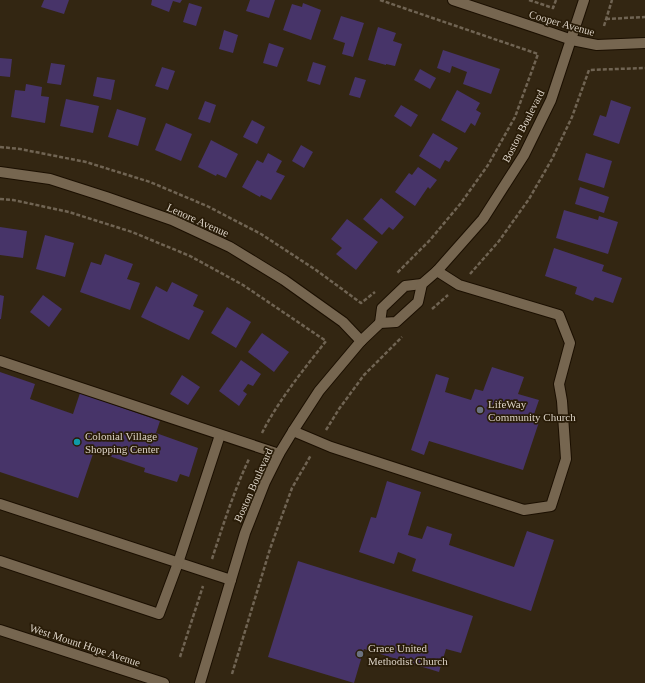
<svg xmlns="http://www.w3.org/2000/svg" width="645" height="683" font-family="Georgia,serif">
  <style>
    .building { fill: #473469 }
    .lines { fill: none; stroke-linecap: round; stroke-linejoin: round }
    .lane-casing { stroke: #1b0f00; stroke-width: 12 }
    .street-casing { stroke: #1b0f00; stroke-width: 12 }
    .secondary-casing { stroke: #1b0f00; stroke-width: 12 }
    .path { stroke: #706453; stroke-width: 2.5; stroke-dasharray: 4 2; stroke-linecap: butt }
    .lane { stroke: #766650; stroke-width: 10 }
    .street { stroke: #766650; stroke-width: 10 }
    .secondary { stroke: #766650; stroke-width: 10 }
    .worship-dot { fill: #6b7280; stroke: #291c08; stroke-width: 1.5 }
    .culture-dot { fill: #0f9aa8; stroke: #291c08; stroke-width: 1.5 }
    .labels { text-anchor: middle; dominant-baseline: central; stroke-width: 3.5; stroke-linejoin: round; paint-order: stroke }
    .street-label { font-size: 11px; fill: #dbd2c6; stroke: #291c08 }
    .poi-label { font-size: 11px; fill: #dbd2c6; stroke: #291c08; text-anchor: start }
  </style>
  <rect width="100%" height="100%" fill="#332612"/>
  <g class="building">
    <path d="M44,0H69L64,14L41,7Z"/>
    <path d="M152,0H182L180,3L173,1L169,12L151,5Z"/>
    <path d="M250,0H275L269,18L246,11Z"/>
    <path d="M189,3L202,7L196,26L183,22Z"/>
    <path d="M303,3L321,10L311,40L283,30L292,4L302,7Z"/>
    <path d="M341,16L364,23L353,57L342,54L345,43L333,39Z"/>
    <path d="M378,27L396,33L393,41L402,44L395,66L386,64V65L368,60Z"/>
    <path d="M224,30L238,35L233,53L219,49Z"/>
    <path d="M269,43L284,48L277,67L263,63Z"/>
    <path d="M443,50L500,69L491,94L463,84L467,72L452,66L450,73L437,68Z"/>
    <path d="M0,58L12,59L10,77L0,76Z"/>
    <path d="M313,62L326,66L320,85L307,81Z"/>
    <path d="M51,63L65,65L61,85L47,83Z"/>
    <path d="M162,67L175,71L168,90L155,86Z"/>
    <path d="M420,69L436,78L430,89L414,80Z"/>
    <path d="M97,77L115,80L111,100L93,96Z"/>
    <path d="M355,77L366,80L360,98L349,95Z"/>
    <path d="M26,84L42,87L41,96L49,97L45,123L11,117L15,90L25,91Z"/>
    <path d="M457,90L480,103L476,110L481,113L475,126L471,123L465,133L441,120Z"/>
    <path d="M66,99L99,106L93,133L60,126Z"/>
    <path d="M611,100L631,107L619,144L593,135L600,115L606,117Z"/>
    <path d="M205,101L216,105L210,123L198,119Z"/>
    <path d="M401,105L418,115L411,127L394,116Z"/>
    <path d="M117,109L146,118L138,146L108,137Z"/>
    <path d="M252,120L265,127L257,144L243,137Z"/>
    <path d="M166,123L192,134L181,161L155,150Z"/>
    <path d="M433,133L458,148L449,162L445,160L440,169L419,156Z"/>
    <path d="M211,140L238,154L226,178L217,174L216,176L198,167Z"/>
    <path d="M301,145L313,152L304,168L292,161Z"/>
    <path d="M268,153L282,161L276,172L285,176L271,200L261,195L260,197L242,187L257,160L263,163Z"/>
    <path d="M586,153L612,161L604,188L578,180Z"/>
    <path d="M418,167L437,180L430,189L428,187L415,206L395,192L409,173L412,175Z"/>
    <path d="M580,187L609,197L604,213L575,204Z"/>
    <path d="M381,198L404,217L393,230L389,227L382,235L363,219Z"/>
    <path d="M564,210L598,220L599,216L618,222L608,254L556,238Z"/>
    <path d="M347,219L378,242L356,270L336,254L342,248L331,239Z"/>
    <path d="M0,227L27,231L23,258L0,255Z"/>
    <path d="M45,235L74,243L65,277L36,269Z"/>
    <path d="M554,248L604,265L602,271L622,278L613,303L595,297L593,301L575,294L577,287L545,276Z"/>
    <path d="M105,254L133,264L127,279L140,283L130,310L80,292L91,262L101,265Z"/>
    <path d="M172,282L198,295L193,306L204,311L189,340L141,317L156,286L167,292Z"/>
    <path d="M0,295L4,296L1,319H0Z"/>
    <path d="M43,295L62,309L49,327L30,312Z"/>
    <path d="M227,307L251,322L236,348L211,333Z"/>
    <path d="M262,333L289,352L274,372L248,352Z"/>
    <path d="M241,360L261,374L253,386L248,384L243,391L247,394L239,406L219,391Z"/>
    <path d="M492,367L524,377L518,394L539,400L532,420L539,422L523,470L429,441L424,455L411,450L436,374L449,378L445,392L471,400L475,389L483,391Z"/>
    <path d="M0,372L35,384L30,399L73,414L80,393L160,421L156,433L198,448L189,477L180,474L177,482L144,472L145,468L94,451L78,498L0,472Z"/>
    <path d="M182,375L200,387L188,405L170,394Z"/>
    <path d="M387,481L421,492L408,535L422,539L427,526L452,534L449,545L514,567L527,531L554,540L531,611L412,571L416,559L398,552L394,564L359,552L371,517L376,518Z"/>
    <path d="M298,561L473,616L461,653L446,649L439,672L364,649L354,683L268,657Z"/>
  </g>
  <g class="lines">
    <g class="lane-casing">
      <g id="lane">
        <path d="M0,361L279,454"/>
        <path d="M293,431L331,447L524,510L551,506L566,459L562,401L559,384L570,343L559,315L459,285L437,271"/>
        <path d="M0,504L231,580"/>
        <path d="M0,561L159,614L178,563L220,435"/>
      </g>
    </g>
    <g class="street-casing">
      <g id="street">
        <path d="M453,0L546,31L572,40L597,45L645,43"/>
        <path d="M0,172L50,179L106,197L172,220L230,247L284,280L343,322L361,341"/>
        <path d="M380,323L382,308L405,286L422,284"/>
        <path d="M200,683L245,533L265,482L279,454L293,431L319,391L361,341L380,323L396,322L418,302L422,284L437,271L483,219L524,155L551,100L584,0"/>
      </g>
    </g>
    <g class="secondary-casing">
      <path id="secondary" d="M0,630L164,683"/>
    </g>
    <g class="path">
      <path d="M380,0L538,54L515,117L488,165L461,203L430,240L397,273"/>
      <path d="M529,0L553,8L556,0"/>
      <path d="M606,19L645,17"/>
      <path d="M604,26L612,0"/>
      <path d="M0,147L20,149L86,162L150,182L207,206L261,234L316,270L361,303L375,292"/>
      <path d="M0,199L13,200L69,212L132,232L190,256L243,285L326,341C304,369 278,401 262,433"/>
      <path d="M470,274L499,241L529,199L552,159L572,117L589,70L645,68"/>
      <path d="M432,309L448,295"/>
      <path d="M326,430L339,409L364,375L402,337"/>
      <path d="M212,559C223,525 234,491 249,459"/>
      <path d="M180,657L203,586"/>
      <path d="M232,674L270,549L292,488L311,455"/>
    </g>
    <use href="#lane" class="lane"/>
    <use href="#street" class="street"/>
    <use href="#secondary" class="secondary"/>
  </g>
  <g class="worship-dot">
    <circle cx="480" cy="410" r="4"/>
    <circle cx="360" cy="654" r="4"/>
  </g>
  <circle class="culture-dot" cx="77" cy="442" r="4"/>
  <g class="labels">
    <g class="street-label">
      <text transform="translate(562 23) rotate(16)">Cooper Avenue</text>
      <text transform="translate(523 126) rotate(-63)">Boston Boulevard</text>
      <text transform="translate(198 220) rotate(24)">Lenore Avenue</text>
      <text transform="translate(253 485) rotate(-66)">Boston Boulevard</text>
      <text transform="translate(85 645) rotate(18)">West Mount Hope Avenue</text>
    </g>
    <g class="poi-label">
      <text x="488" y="404">LifeWay<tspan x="488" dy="13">Community Church</tspan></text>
      <text x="85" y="436">Colonial Village<tspan x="85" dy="13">Shopping Center</tspan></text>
      <text x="368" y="648">Grace United<tspan x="368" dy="13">Methodist Church</tspan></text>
    </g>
  </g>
</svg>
